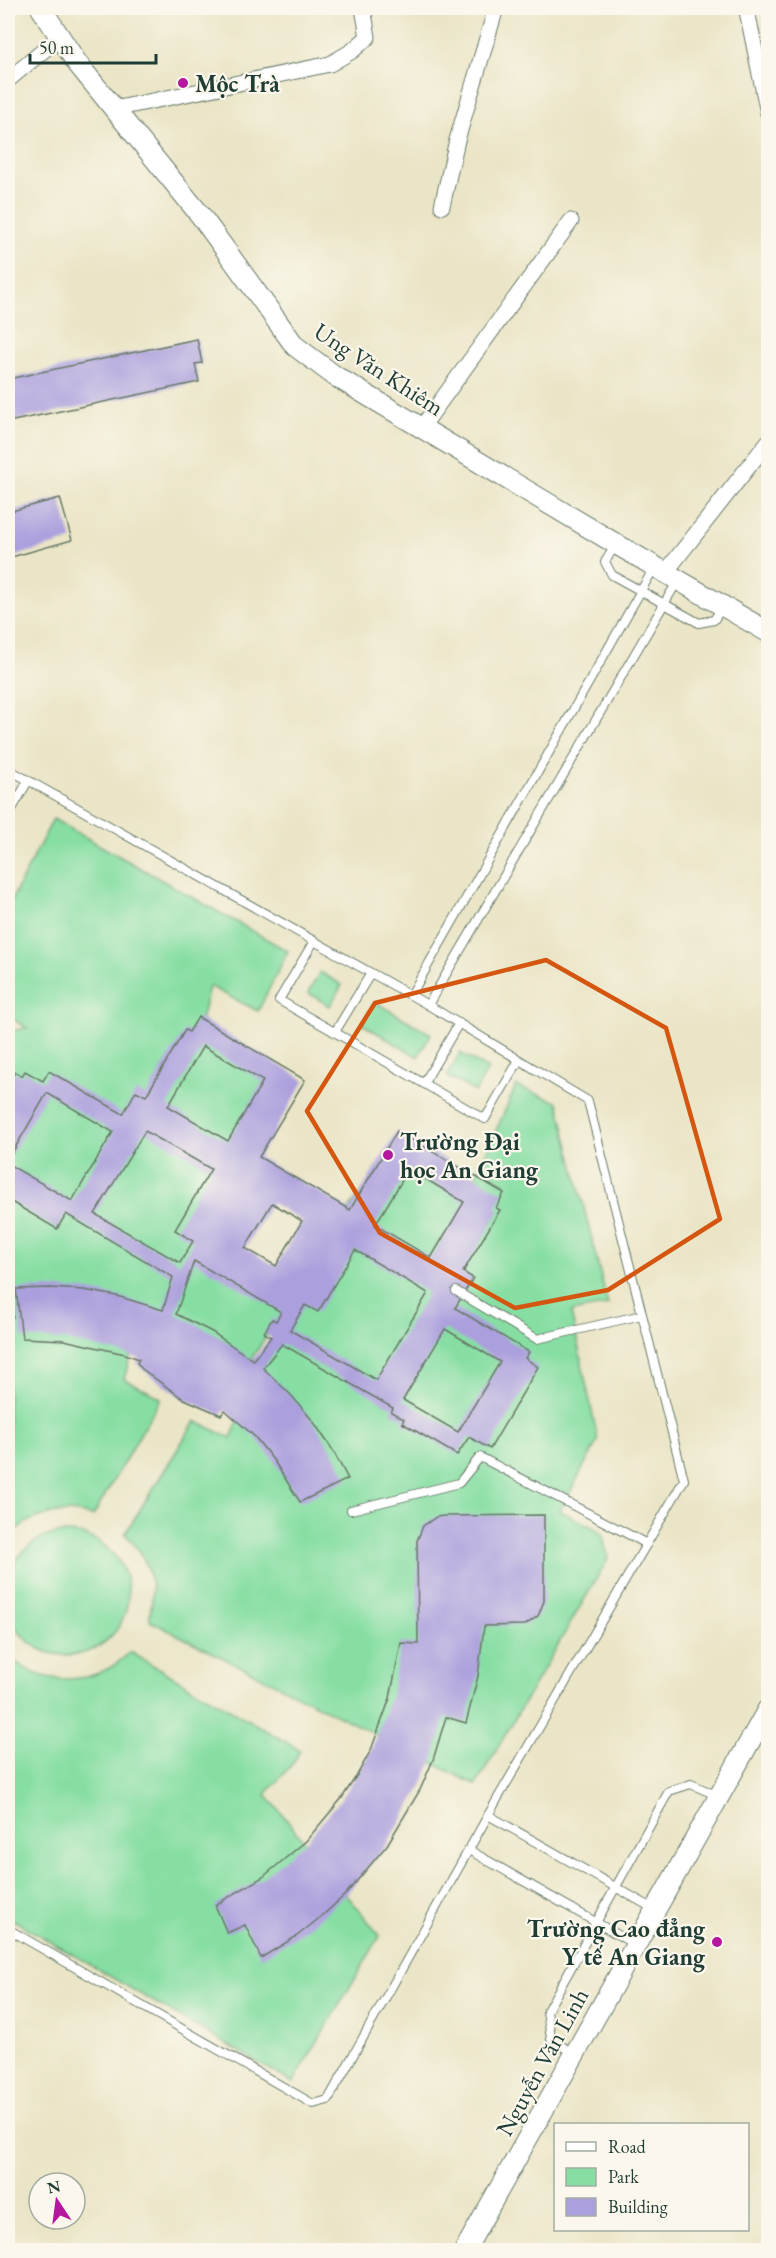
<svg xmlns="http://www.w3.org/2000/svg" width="776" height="2258" font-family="'EB Garamond',serif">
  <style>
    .green { fill: #86dea3; stroke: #528e6c; stroke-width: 1.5 }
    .building { fill: #ab9fdd; fill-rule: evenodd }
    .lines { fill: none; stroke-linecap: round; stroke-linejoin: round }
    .service-casing { stroke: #667867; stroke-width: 10 }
    .minor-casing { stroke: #667867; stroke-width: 17 }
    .tertiary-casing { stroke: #667867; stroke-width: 22 }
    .service { stroke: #fff; stroke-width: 8 }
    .minor { stroke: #fff; stroke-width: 15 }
    .tertiary { stroke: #fff; stroke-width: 20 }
    .marked { fill: none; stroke: #d45610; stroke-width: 4.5; stroke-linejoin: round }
    .poi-dot { fill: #b5179e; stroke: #fbf7ec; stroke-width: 2 }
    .labels { text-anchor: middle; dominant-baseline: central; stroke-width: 4.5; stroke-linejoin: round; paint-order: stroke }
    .poi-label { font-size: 24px; font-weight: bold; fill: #1f3d34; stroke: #fbf7ec; text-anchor: start }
    .street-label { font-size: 24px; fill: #1f3d34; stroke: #fbf7ec }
  </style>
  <rect width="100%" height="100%" fill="#fbf7ec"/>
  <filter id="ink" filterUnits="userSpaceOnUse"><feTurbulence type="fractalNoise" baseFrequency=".0167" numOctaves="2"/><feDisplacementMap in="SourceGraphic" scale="12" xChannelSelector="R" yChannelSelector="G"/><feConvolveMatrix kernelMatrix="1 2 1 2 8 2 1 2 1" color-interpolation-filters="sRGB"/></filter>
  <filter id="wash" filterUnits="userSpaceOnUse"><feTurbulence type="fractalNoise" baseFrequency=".008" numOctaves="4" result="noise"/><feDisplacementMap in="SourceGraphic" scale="24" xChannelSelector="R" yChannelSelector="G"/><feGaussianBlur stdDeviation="1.35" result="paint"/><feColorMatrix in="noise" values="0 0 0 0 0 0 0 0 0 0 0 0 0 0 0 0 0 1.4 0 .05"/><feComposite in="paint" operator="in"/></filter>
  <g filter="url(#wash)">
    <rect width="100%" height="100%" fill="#eae5c6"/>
    <g class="green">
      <path d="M53,819L288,951L258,1011L209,986L200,1027L284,1071L220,1245L290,1291L393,1148L469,1191L516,1086L558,1102L608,1305L571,1312L598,1440L560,1511L602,1532L608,1559L476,1785L150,1621C149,1613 152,1605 152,1597C153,1573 142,1551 125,1534L195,1421L231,1438L281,1315L243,1371L140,1323L124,1379L161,1398L93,1516C63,1507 30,1514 8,1537V1032L27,1028L8,1016V907Z"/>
      <path d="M320,972L342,985L330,1006L308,993Z"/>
      <path d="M375,1002L431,1034L418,1057L362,1024Z"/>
      <path d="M460,1053L488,1069L475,1092L447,1076Z"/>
      <circle cx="67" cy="1594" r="61"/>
      <path d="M130,1652L300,1750L294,1762L266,1794L380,1936L293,2083L8,1917V1655C42,1689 96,1686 130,1652Z"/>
    </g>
    <g id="blocks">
      <g class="building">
        <path d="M197,339L202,363L195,364L199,382L8,422V379Z"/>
        <path d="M60,498L72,540L8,558V512Z"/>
        <path d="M198,1017L305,1080L259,1157L350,1210L397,1131L504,1193L496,1208L500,1210L463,1272L473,1278L455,1308L529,1352L525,1358L538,1367L490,1449L469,1437L457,1455L402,1423L404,1419L391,1412L393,1408L282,1344L263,1368L291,1395L313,1421L332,1449L348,1479L300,1502L274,1461L255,1437L225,1410L221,1415L182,1398L142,1369L137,1363L139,1359L125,1354L64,1340L22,1338L16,1289L50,1288L84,1290L117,1296L163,1310L173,1277L66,1214L57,1229L8,1200V1164L72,1201L113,1132L47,1093L8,1160V1084L15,1072L22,1076L25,1071L43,1081L49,1071L123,1114L136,1091L146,1096L185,1030L189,1032ZM203,1046L263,1081L228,1141L168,1106ZM145,1131L211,1169L175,1230L193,1241L180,1263L95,1214ZM409,1169L464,1202L431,1258L375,1225ZM272,1203L302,1221L276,1266L245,1248ZM355,1250L428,1293L376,1380L290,1330L305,1305L318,1312ZM194,1261L281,1312L276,1321L272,1319L264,1333L271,1337L253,1360L212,1332L176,1314ZM445,1329L500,1362L458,1432L403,1400Z"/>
        <path d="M544,1515V1601L538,1616L525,1625L484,1626L478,1676L466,1723L446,1717L433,1760L420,1790L387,1845L346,1894L322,1916L297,1936L261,1958L245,1925L227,1933L215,1905L263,1877L306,1841L342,1798L357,1775L371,1750L390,1698L401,1643L418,1644L417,1541L423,1526L436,1517L444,1516Z"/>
      </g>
    </g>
  </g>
  <g filter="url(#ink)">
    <use href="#blocks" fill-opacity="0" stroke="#667867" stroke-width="1.5"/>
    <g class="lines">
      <g class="service-casing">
        <g id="service">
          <path d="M616,544L605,562L612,575L699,623L714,620L722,607"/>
          <path d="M8,769L428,1005L588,1101L684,1480L499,1796L328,2100L313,2104L8,1929"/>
          <path d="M8,816L28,781"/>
          <path d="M314,941L279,1000L485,1119L519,1060"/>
          <path d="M411,995L655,566"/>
          <path d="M428,1005L677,582"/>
          <path d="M335,1032L371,973"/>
          <path d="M424,1083L459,1023"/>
          <path d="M456,1291L537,1339L642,1315"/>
          <path d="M8,1309L9,1316"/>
          <path d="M351,1510L459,1483L480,1457L647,1544"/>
          <path d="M488,1815L654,1909"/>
          <path d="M469,1850L634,1944"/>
          <path d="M574,2054L551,2039L547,2011L669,1791L691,1784L718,1796"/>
        </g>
      </g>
      <g class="minor-casing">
        <g id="minor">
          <path d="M747,11L768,113"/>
          <path d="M8,80L61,36"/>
          <path d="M114,109L330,64L352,51L368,37L363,8"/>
          <path d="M442,206L457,140L496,8"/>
          <path d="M422,427L571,221"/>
          <path d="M665,573L768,442"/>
        </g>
      </g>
      <g class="tertiary-casing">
        <g id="tertiary">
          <path d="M41,8L77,63L201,216L295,346L335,376L616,544L768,632"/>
          <path d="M465,2250L768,1709"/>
        </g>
      </g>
      <use href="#service" class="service"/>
      <use href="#minor" class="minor"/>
      <use href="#tertiary" class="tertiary"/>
    </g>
  </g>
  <path class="marked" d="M546,960L666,1028L720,1219L608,1290L515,1308L380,1233L307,1111L375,1003Z"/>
  <g class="poi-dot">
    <circle cx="183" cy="83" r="6"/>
    <circle cx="388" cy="1155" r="6"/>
    <circle cx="717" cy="1942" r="6"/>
  </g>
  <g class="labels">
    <g class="poi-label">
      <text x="195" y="83">Mộc Trà</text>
      <text x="400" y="1141">Trường Đại<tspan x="400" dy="28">học An Giang</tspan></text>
      <text x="705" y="1928" text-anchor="end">Trường Cao đẳng<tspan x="705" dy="28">Y tế An Giang</tspan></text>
    </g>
    <g class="street-label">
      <text transform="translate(379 369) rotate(33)">Ung Văn Khiêm</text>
      <text transform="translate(542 2062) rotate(-61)">Nguyễn Văn Linh</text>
    </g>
  </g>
  <rect width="776" height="2258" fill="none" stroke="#fbf7ec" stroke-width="30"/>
  <rect x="554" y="2123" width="195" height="108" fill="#fbf7ec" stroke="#a3ada2" stroke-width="1.5"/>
  <rect x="566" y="2142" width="30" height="9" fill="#ffffff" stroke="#a3ada2" stroke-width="1.5"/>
  <text x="608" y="2153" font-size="18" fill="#1f3d34">Road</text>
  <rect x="566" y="2168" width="30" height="18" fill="#86dea3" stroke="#a3ada2" stroke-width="1.5"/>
  <text x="608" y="2183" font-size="18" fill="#1f3d34">Park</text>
  <rect x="566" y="2198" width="30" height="18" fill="#ab9fdd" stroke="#a3ada2" stroke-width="1.5"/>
  <text x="608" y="2213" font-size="18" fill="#1f3d34">Building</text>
  <g transform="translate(57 2201) rotate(347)"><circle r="28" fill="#fbf7ec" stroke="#a3ada2" stroke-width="1.5"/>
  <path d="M0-4.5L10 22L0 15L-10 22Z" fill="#b5179e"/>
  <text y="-9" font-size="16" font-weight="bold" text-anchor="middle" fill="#1f3d34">N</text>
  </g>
  <path d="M30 54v9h126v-9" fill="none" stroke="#1f3d34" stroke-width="3"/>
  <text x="39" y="54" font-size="18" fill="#1f3d34" stroke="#fbf7ec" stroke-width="4.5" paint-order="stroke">50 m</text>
</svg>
